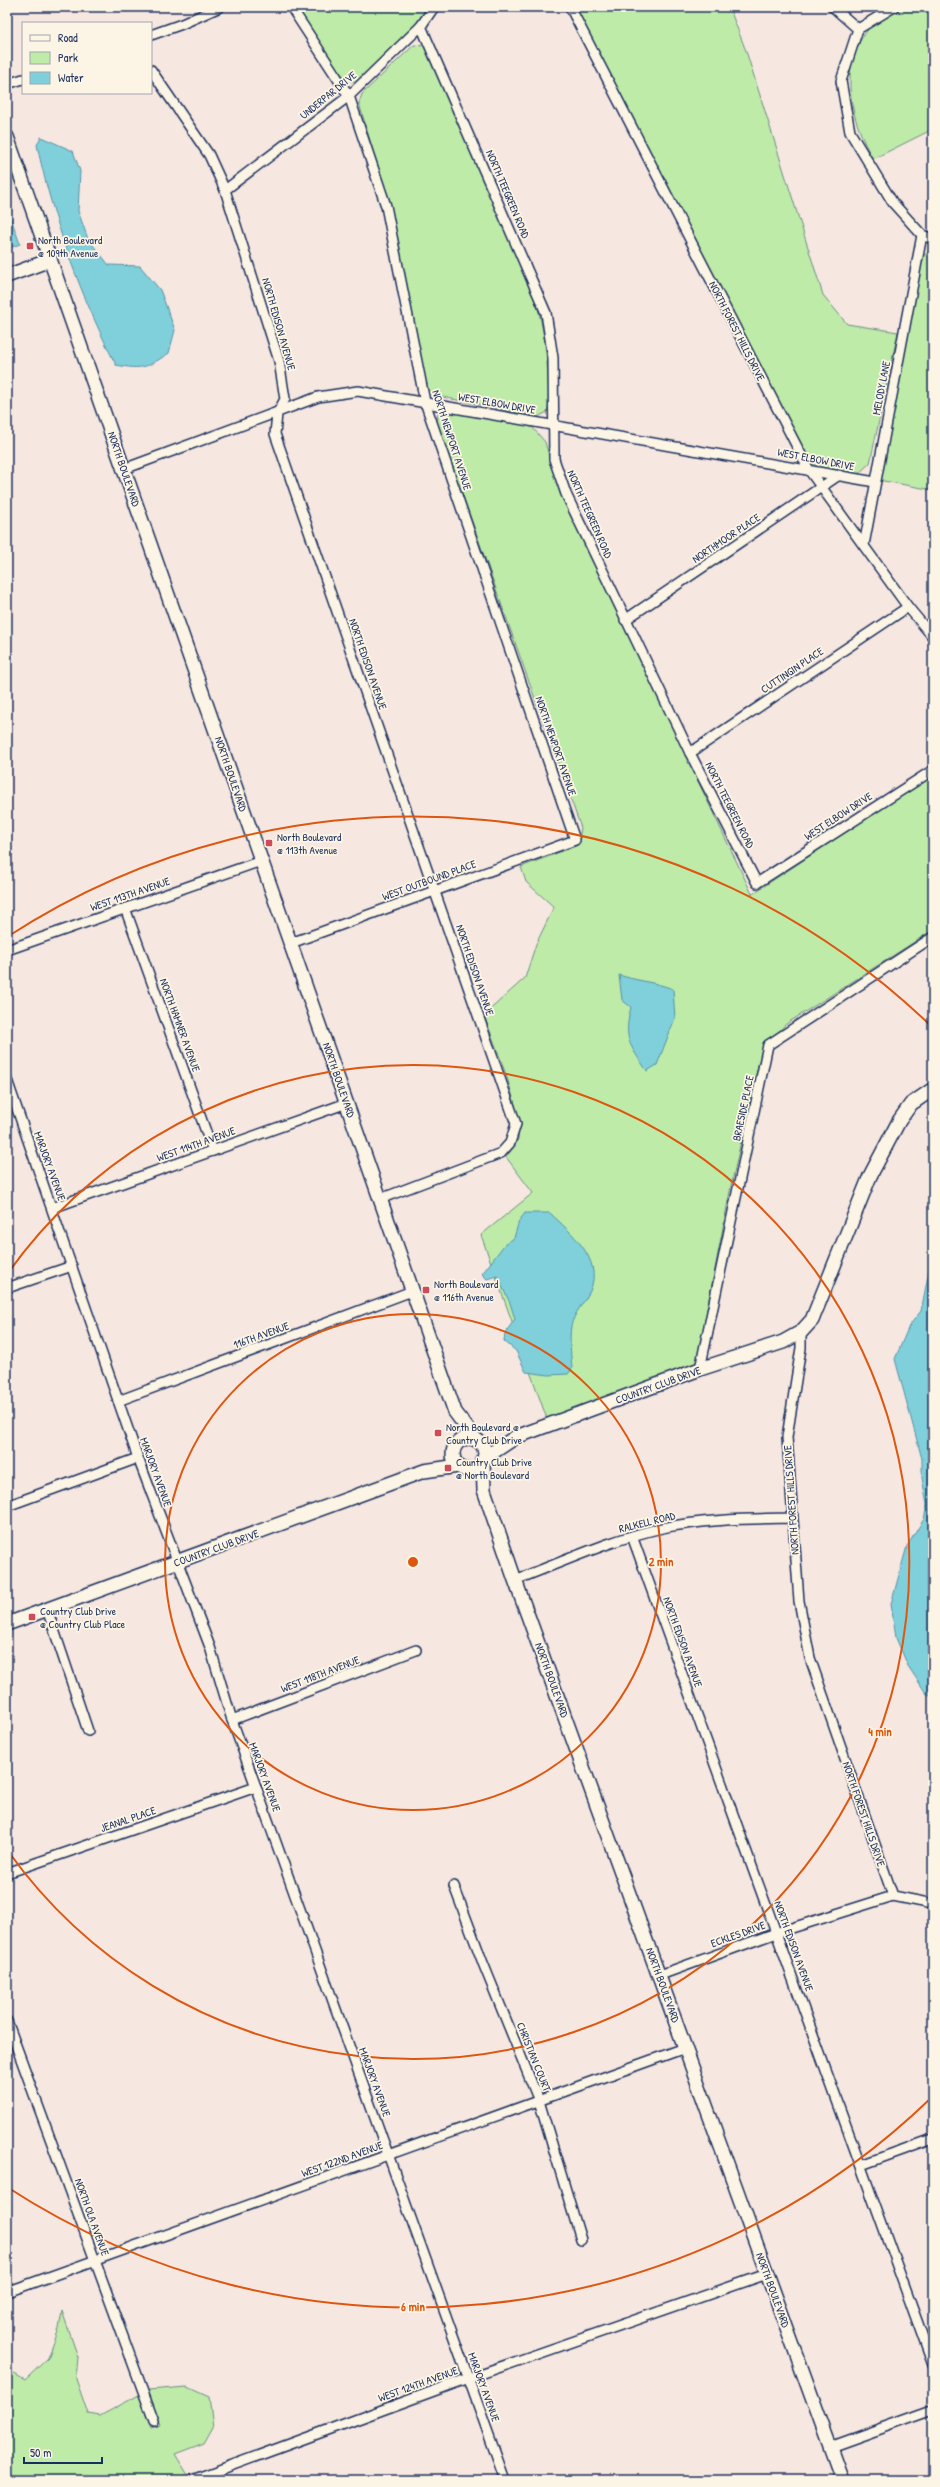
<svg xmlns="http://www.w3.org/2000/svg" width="940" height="2487" font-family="'Patrick Hand',sans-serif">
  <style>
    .green { fill: #beeba8; stroke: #6c8d83 }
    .water { fill: #7fd0da; stroke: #5790a8 }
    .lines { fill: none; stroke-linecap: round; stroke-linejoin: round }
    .street-casing { stroke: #1b2f5e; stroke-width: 12 }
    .secondary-casing { stroke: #1b2f5e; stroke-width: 16 }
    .street { stroke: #fcf5e5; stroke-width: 9 }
    .secondary { stroke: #fcf5e5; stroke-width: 13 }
    .ring { fill: none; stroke: #de5710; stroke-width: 2 }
    .poi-dot { fill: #d1495b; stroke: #fcf5e5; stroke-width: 1.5 }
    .labels { text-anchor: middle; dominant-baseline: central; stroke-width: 3.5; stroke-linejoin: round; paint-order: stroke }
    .street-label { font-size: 11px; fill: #1b2f5e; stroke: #fcf5e5 }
    .poi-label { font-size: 11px; fill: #1b2f5e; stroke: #fcf5e5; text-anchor: start }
    .centre { fill: #de5710; stroke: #fcf5e5; stroke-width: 2 }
    .ring-label { font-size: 12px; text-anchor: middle; font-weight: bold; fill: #de5710; stroke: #fcf5e5; stroke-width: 3.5; stroke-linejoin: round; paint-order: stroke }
  </style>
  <rect width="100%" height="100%" fill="#f6e7e0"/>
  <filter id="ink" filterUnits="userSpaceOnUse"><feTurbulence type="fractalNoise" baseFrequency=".025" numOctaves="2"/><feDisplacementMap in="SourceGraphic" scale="8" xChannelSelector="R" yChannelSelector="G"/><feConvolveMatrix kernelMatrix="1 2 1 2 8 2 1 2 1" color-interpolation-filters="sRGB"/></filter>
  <g filter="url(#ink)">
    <g class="green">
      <path d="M296,7H430L406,38L365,77C360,79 356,83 350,81C337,76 306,21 296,7Z"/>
      <path d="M574,7H729L746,51L823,295L847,324L898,332L870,463L858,474L818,467L807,459Z"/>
      <path d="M904,7H933V129L873,159C852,123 837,69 866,32C874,21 892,12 904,7Z"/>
      <path d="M414,45L424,46L427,49L530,283C545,325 548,360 549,404L547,412L538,417L438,396L431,393L426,385L388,202L359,103L362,94Z"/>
      <path d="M931,250H933V490L878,480L922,257Z"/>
      <path d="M445,408L532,427L545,442L560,493L752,894L933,775V930L786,1024L765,1046L759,1061L731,1186L697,1362L693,1366L547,1419L481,1235L533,1193L506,1157C510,1152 516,1145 518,1139C524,1113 494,1043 484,1015L525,978L536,944L554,907L526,882L521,867L578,845L581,828L437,423L438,413Z"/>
      <path d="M62,2311L78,2357L76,2379L88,2414L100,2416L139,2395L151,2428L161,2425L148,2390L187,2387L209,2397L213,2427L204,2443L175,2454L188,2475L174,2480H7V2370L25,2380L48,2358L59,2329Z"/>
    </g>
    <g class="water">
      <path d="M41,137L73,151L80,171L78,211L88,239L109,265L140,266L160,290L175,330L169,353C147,368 142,370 116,365C81,296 53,221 37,145Z"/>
      <path d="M7,207L20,244L7,249Z"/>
      <path d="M619,975C637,981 655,982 673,989L675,1018L657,1065L647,1071C629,1044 623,1039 631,1007L622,1000Z"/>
      <path d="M525,1213H550C570,1232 604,1259 590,1291C584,1303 574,1313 571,1326C569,1340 571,1355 572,1369L568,1374L549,1375L526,1372L516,1351L504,1341L505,1333L515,1319L510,1303L497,1276L487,1279L482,1274L504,1245L514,1238L519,1221Z"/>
      <path d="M933,1251V1698L926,1693L908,1666L896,1638L891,1604L907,1546L924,1519L927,1505L922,1478V1459L895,1359L909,1326L921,1311Z"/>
    </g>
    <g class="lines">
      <g class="street-casing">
        <g id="street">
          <path d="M570,7L809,470L908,607L933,637"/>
          <path d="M833,7L858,29"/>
          <path d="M421,26L546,313L553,358L554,459L566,494L690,753L757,883L933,770"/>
          <path d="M858,29L841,81L850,132L893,203L922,235L933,239"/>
          <path d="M858,29L894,7"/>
          <path d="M151,35L182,24L220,7"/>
          <path d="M151,70L209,155L225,190L279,361L285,399L277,414L275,434L516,1124L510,1143L501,1153L380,1199"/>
          <path d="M7,84L23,79"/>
          <path d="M225,190L349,96L421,26L434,7"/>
          <path d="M124,469L318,397L358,391L875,482"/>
          <path d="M864,545L922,235"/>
          <path d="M625,620L839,475"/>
          <path d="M690,753L908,607"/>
          <path d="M125,908L213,1151"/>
          <path d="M291,943L575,840L425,402L386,206L349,96L291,7"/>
          <path d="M7,950L261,861"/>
          <path d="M7,1080L138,1458L210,1647L232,1720L505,2480"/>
          <path d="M52,1208L347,1103"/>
          <path d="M7,1288L72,1266"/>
          <path d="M801,1332V1348L787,1437L799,1601L810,1658L893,1896L933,1904"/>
          <path d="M700,1369L768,1045L933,937"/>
          <path d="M118,1401L412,1291"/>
          <path d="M7,1506L138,1458"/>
          <path d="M632,1536L933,2365"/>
          <path d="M515,1580C563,1562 612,1539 662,1528C705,1519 748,1519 792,1518"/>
          <path d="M47,1609L88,1731"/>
          <path d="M232,1720L416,1650"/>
          <path d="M7,1873L256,1787"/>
          <path d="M454,1886L483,1963L539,2101L581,2240"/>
          <path d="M660,1975L776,1933L893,1896"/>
          <path d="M7,2021L154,2421"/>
          <path d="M861,2165L933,2139"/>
          <path d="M7,2292L685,2048"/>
          <path d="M830,2447L933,2410"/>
          <path d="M192,2480L469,2378L767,2274"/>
        </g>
      </g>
      <g class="secondary-casing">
        <g id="secondary">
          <path d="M7,137L455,1412L476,1440"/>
          <path d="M7,276L50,260"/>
          <circle cx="469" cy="1454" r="16"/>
          <path d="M484,1458L516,1437L700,1369L783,1342L801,1332L812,1320L870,1176L899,1121L911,1104L933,1089"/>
          <path d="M483,1461L484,1490L515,1580L842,2480"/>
          <path d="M7,1624L424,1471L458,1466"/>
        </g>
      </g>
      <use href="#street" class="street"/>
      <use href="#secondary" class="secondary"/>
    </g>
  </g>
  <g class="ring">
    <circle cx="413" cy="1562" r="248"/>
    <path d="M8 1273A497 497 0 1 1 8 1851"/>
    <path d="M931 2098A745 745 0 0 1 7 2187M7 937A745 745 0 0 1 931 1026"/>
  </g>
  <g class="poi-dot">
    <rect x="26" y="242" width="8" height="8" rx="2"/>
    <rect x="265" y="839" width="8" height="8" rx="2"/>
    <rect x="422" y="1286" width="8" height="8" rx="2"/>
    <rect x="434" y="1429" width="8" height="8" rx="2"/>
    <rect x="444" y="1464" width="8" height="8" rx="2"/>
    <rect x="28" y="1613" width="8" height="8" rx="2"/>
  </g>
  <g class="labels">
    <g class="street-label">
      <text transform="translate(328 95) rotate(-39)">UNDERPAR DRIVE</text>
      <text transform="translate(508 194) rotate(67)">NORTH TEEGREEN ROAD</text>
      <text transform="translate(279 324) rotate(74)">NORTH EDISON AVENUE</text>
      <text transform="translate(737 331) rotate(63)">NORTH FOREST HILLS DRIVE</text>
      <text transform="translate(881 388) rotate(-79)">MELODY LANE</text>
      <text transform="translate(497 403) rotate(10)">WEST ELBOW DRIVE</text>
      <text transform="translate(452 440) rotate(72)">NORTH NEWPORT AVENUE</text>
      <text transform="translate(816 459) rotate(11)">WEST ELBOW DRIVE</text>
      <text transform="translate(124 469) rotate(71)">NORTH BOULEVARD</text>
      <text transform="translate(590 514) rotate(66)">NORTH TEEGREEN ROAD</text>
      <text transform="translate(726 538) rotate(-34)">NORTHMOOR PLACE</text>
      <text transform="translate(368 664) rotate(71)">NORTH EDISON AVENUE</text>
      <text transform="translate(792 670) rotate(-34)">CUTTINGIN PLACE</text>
      <text transform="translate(556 746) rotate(71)">NORTH NEWPORT AVENUE</text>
      <text transform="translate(231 774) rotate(71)">NORTH BOULEVARD</text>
      <text transform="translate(730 805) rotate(63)">NORTH TEEGREEN ROAD</text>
      <text transform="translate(838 816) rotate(-33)">WEST ELBOW DRIVE</text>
      <text transform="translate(429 880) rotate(-20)">WEST OUTBOUND PLACE</text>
      <text transform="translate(130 894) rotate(-19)">WEST 113TH AVENUE</text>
      <text transform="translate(475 970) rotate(71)">NORTH EDISON AVENUE</text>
      <text transform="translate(180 1025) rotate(70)">NORTH HAMNER AVENUE</text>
      <text transform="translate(339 1080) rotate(71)">NORTH BOULEVARD</text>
      <text transform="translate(743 1108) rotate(-78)">BRAESIDE PLACE</text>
      <text transform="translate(196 1144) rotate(-20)">WEST 114TH AVENUE</text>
      <text transform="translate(50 1166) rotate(70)">MARJORY AVENUE</text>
      <text transform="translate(261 1335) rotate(-20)">116TH AVENUE</text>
      <text transform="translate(658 1385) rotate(-20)">COUNTRY CLUB DRIVE</text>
      <text transform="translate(156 1472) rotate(70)">MARJORY AVENUE</text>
      <text transform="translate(791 1500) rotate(-94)">NORTH FOREST HILLS DRIVE</text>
      <text transform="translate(647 1522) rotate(-14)">RALKELL ROAD</text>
      <text transform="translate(216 1548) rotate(-20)">COUNTRY CLUB DRIVE</text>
      <text transform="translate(683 1642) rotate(70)">NORTH EDISON AVENUE</text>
      <text transform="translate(320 1674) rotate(-21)">WEST 118TH AVENUE</text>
      <text transform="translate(552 1680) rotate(70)">NORTH BOULEVARD</text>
      <text transform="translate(265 1777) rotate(70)">MARJORY AVENUE</text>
      <text transform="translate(864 1814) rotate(71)">NORTH FOREST HILLS DRIVE</text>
      <text transform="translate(128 1819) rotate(-19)">JEANAL PLACE</text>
      <text transform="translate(738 1934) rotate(-20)">ECKLES DRIVE</text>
      <text transform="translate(794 1946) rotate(70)">NORTH EDISON AVENUE</text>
      <text transform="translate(663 1985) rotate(70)">NORTH BOULEVARD</text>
      <text transform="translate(534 2057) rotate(68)">CHRISTIAN COURT</text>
      <text transform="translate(375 2082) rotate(70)">MARJORY AVENUE</text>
      <text transform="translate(342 2159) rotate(-20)">WEST 122ND AVENUE</text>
      <text transform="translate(92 2217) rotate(70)">NORTH OLA AVENUE</text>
      <text transform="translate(773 2290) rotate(70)">NORTH BOULEVARD</text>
      <text transform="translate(418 2384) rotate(-20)">WEST 124TH AVENUE</text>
      <text transform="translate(484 2387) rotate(70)">MARJORY AVENUE</text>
    </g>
    <g class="poi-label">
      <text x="38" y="240">North Boulevard<tspan x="38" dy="13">@ 109th Avenue</tspan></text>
      <text x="277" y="837">North Boulevard<tspan x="277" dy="13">@ 113th Avenue</tspan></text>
      <text x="434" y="1284">North Boulevard<tspan x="434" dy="13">@ 116th Avenue</tspan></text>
      <text x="446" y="1427">North Boulevard @<tspan x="446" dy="13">Country Club Drive</tspan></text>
      <text x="456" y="1462">Country Club Drive<tspan x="456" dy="13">@ North Boulevard</tspan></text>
      <text x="40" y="1611">Country Club Drive<tspan x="40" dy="13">@ Country Club Place</tspan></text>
    </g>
  </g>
  <circle cx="413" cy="1562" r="6" class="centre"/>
  <g class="ring-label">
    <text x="661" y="1566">2 min</text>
    <text x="880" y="1736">4 min</text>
    <text x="413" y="2311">6 min</text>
  </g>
  <rect width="940" height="2487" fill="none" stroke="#fcf5e5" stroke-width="24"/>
  <rect x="12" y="12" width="916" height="2463" fill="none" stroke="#1b2f5e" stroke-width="1.5" filter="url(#ink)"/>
  <rect x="22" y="22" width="130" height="72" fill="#fcf5e5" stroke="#a2a6af"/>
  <rect x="30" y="35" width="20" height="6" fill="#fcf5e5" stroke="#a2a6af"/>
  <text x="58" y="42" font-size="12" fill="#1b2f5e">Road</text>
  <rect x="30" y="52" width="20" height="12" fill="#beeba8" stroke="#a2a6af"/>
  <text x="58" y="62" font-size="12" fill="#1b2f5e">Park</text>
  <rect x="30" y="72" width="20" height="12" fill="#7fd0da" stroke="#a2a6af"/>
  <text x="58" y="82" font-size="12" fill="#1b2f5e">Water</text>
  <path d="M24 2457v6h78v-6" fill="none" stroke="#1b2f5e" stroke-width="2"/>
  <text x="30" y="2457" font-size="12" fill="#1b2f5e" stroke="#fcf5e5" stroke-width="3" paint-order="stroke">50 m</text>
</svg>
